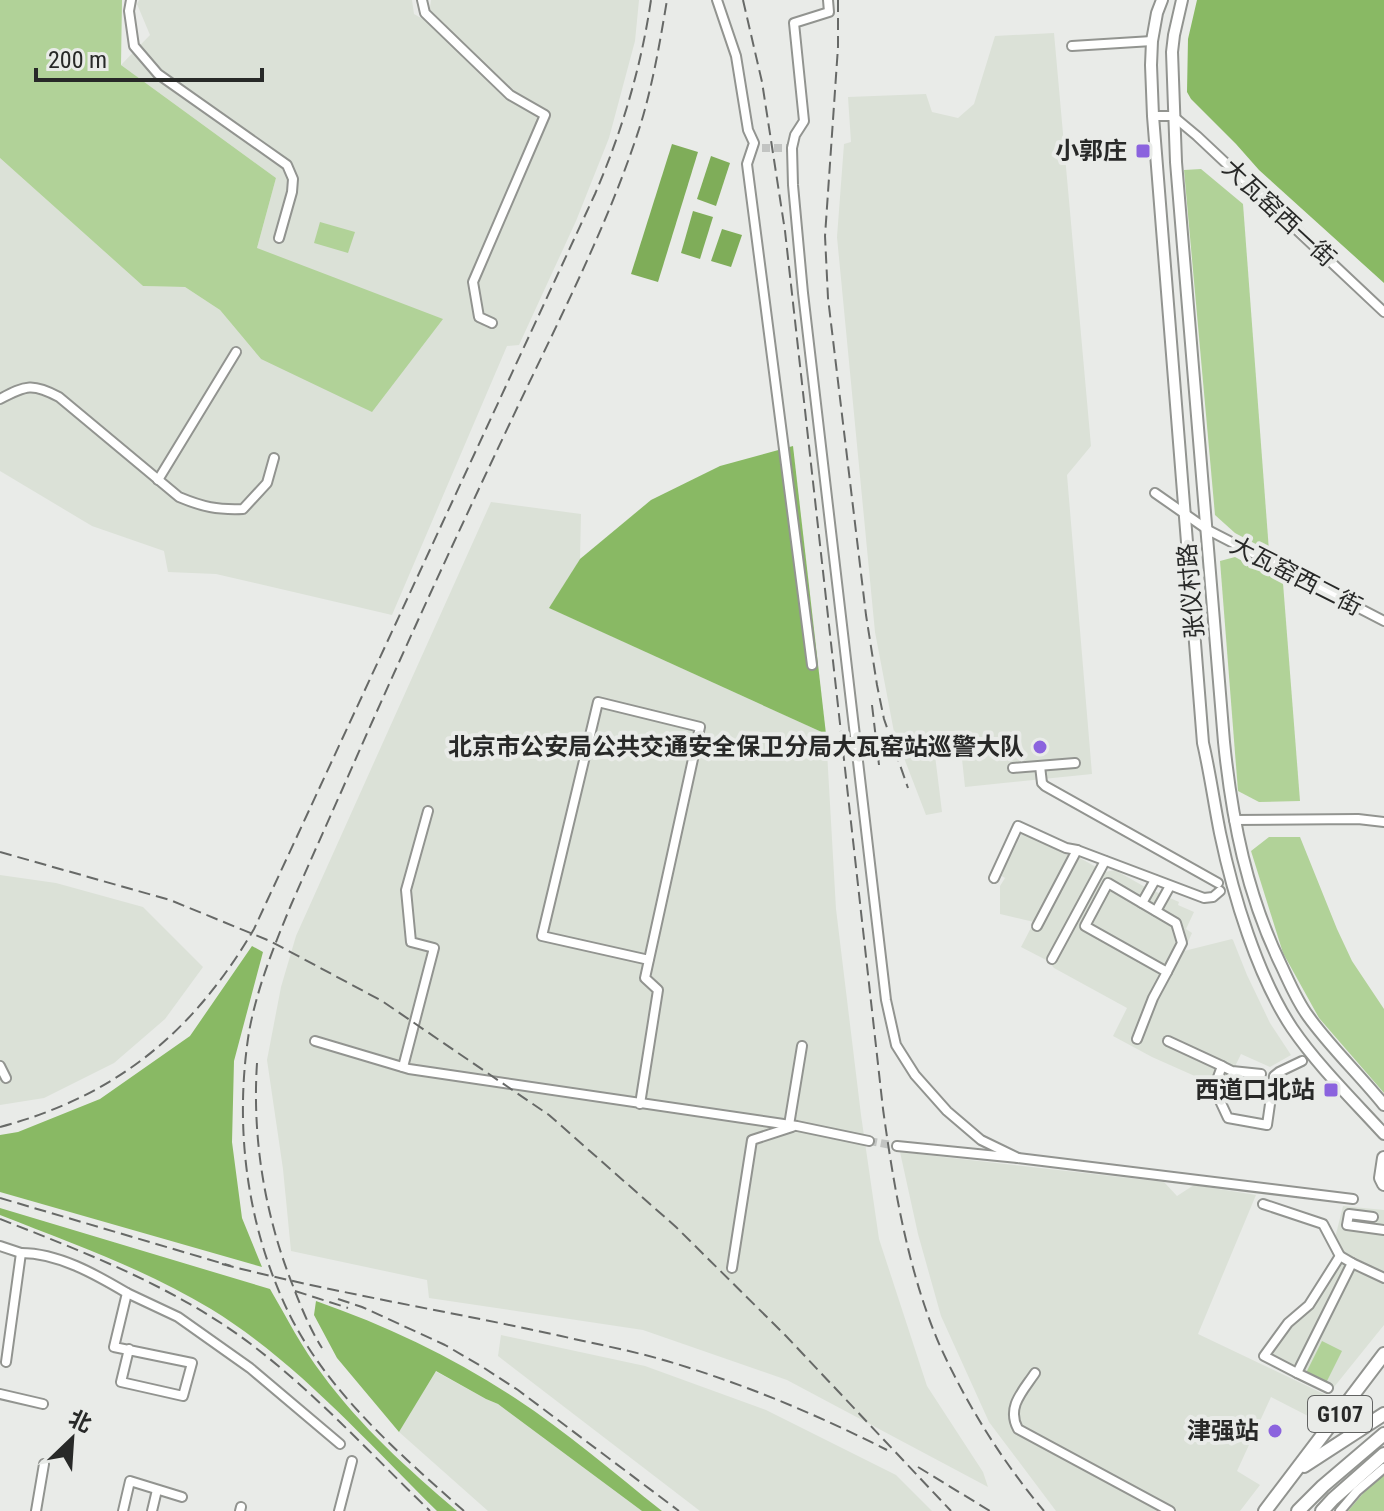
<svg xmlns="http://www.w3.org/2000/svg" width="1384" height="1511" font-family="'Roboto Condensed','Noto Sans SC',sans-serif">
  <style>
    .built { fill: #dbe1d7 }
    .green { fill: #b1d298 }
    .forest { fill: #89b964 }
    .water { fill: #7fad59 }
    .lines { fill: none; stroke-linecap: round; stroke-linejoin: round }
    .minor-tunnel { stroke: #c2c4c2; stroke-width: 8; stroke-dasharray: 8 4; stroke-linecap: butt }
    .minor-casing { stroke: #929490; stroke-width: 12 }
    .major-casing { stroke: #929490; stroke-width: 14 }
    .highway-casing { stroke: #929490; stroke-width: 16 }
    .minor { stroke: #fff; stroke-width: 8 }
    .major { stroke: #fff; stroke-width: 10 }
    .highway { stroke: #fff; stroke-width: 12 }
    .rail { stroke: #676967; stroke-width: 2; stroke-dasharray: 12 6; stroke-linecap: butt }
    .poi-dot { fill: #8b63de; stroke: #e9ebe8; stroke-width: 3 }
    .labels { text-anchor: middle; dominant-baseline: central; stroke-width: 8; stroke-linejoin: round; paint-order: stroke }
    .shield { fill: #e9ebe8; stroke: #626362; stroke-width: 2 }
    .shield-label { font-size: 22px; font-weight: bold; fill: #282928 }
    .poi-label { font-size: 24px; font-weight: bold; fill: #282928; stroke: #e9ebe8; text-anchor: end }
    .street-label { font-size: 24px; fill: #282928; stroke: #e9ebe8 }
  </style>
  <rect width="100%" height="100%" fill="#e9ebe8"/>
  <g class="built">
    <path d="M139,0H412L414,14L428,22L431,0H639L635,41L609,138L576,221L519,345L507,346L392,615L216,574L168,572L164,551L92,526L0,471V158L143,286L185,287L220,310L261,359L257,248L276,178L121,65L150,35L137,4Z"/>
    <path d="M1054,33L1091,446L1067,475L1092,774L965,787L959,731H932L942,812L926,815L894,732L875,632L837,237L844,144L851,142L848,97L926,94L932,112L958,118L974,104L995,36Z"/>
    <path d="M491,502L581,514L580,559L550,608L826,734L836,909L861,1115L879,1239L927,1386L983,1472L988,1487L787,1380L643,1330L429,1298L427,1280L291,1251L283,1169L267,1060L281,987L296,936Z"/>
    <path d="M1023,832L1069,856L1071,853L1105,872L1115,870L1145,887L1179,902L1178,905L1194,912L1186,929L1192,933L1184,951L1232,939L1233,940L1247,975L1270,1023L1291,1055L1270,1067L1241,1054L1224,1089L1152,1057L1113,1036L1127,1008L1054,968L1048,961L1021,947L1034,922L1000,914V886L1005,878L1000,875Z"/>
    <path d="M0,875L56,883L143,907L203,967L165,1019L114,1063L44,1098L0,1105Z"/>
    <path d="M900,1152L1164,1182L1177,1196L1194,1185L1256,1195L1198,1334L1326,1395L1310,1417L1271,1397L1237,1471L1260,1485L1240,1511H1056L989,1422L941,1316L918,1234Z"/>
    <path d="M1343,1206L1384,1210V1325L1330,1392L1261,1357L1284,1321L1308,1300L1333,1257L1332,1250Z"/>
    <path d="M501,1335L645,1366L766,1410L896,1475L932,1511H700L498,1356Z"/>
    <path d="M435,1371L486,1399L498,1404L642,1511H488L399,1432Z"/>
  </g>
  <g class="green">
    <path d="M0,0H122L121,65L276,178L257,248L443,319L372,412L261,359L220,310L185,287L143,286L0,158Z"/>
    <path d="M1201,169L1243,204L1269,551L1235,533L1215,515L1184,170Z"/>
    <path d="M320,222L355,232L348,253L314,243Z"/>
    <path d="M1235,557L1283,583L1300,801L1259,802L1238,791L1220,561Z"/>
    <path d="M1269,837H1300L1337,929L1352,961L1384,1009V1093L1319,1018L1283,953L1251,851Z"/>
    <path d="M1322,1341L1342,1351L1326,1383L1306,1373Z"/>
    <path d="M1384,1469V1511H1348Z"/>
  </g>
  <g class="forest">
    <path d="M1197,0H1384V283L1259,170L1236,144L1191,99L1187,92L1188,39Z"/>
    <path d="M793,446L826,734L549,608L580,559L651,500L720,466Z"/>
    <path d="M252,946L263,952L234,1061L232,1142L242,1218L262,1267L0,1192V1135L18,1132L100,1099L190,1036Z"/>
    <path d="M0,1208L270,1289C287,1318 302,1348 322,1374C360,1426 408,1469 457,1511H437C365,1440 297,1362 211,1309C145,1269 71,1243 0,1215Z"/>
    <path d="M316,1301C387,1326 453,1357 515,1398C567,1432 614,1473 662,1511H642L498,1404L486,1399L436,1371L399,1432L337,1358L314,1315Z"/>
  </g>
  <g class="water">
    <path d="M672,144L698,152L658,282L631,274Z"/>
    <path d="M711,156L730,163L716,206L697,199Z"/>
    <path d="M693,211L713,217L700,259L681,253Z"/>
    <path d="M722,229L742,235L731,267L711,261Z"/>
  </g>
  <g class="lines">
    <g class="minor-tunnel">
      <path d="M762,148H792"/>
      <path d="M869,1141L897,1146"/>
    </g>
    <g class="minor-casing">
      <g id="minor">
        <path d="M131,0L129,11L134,46L158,74L287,165L293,179L292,192L279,238"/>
        <path d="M422,0L425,13L510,95L545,115L473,282L479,317L492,323"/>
        <path d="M717,0L736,56L748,130L754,143L747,164L812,665"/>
        <path d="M828,0L829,12L794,23L804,121L795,135L792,148L793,185L803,293L886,1000L896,1045L915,1075L947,1111L981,1140L1018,1158"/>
        <path d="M1072,46L1152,41"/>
        <path d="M1153,116H1173L1197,136L1384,312"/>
        <path d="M0,399C26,385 33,383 59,397L179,497C203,507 217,510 243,509L267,483L274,458"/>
        <path d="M158,480L236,352"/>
        <path d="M1155,493L1208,530L1384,621"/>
        <path d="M1040,766L1042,783L1045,786L1218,883"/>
        <path d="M1013,768L1075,763"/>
        <path d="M1234,820L1358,819L1384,822"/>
        <path d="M994,878L1018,826L1066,848L1077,850"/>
        <path d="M1108,883L1176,923L1182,943L1167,972L1085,926Z"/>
        <path d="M1142,903L1155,880"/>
        <path d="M1156,911L1170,886"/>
        <path d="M1037,926L1077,850L1204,898L1213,897L1220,891"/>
        <path d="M1052,959L1105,861"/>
        <path d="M1137,1039L1153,998L1167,972"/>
        <path d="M315,1041L409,1069L797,1126L869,1141"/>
        <path d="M1168,1041L1222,1066"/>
        <path d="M0,1066L6,1078"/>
        <path d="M403,1067L434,948L411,942L406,890L428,811"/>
        <path d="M1261,1074L1232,1071L1222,1066L1214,1088L1228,1118L1267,1125L1274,1076L1279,1072L1302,1061"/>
        <path d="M640,1104L658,990L645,978L700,727L598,702L542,936L649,960"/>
        <path d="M789,1125L802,1046"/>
        <path d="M897,1146L1018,1158L1353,1199"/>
        <path d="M1263,1204L1323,1224L1340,1256"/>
        <path d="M1373,1217L1349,1214L1347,1225L1384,1230"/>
        <path d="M0,1246L21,1253L6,1362"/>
        <path d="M21,1253C58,1253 95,1274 127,1293L114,1347L192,1363L183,1396L121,1382L129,1349"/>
        <path d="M732,1268L752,1140L792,1127"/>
        <path d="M127,1293L178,1317L250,1368L340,1444"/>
        <path d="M1035,1373C1023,1391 1006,1407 1018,1429L1170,1511"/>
        <path d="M1297,1373L1264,1356L1288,1323L1309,1305L1340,1256L1352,1263"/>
        <path d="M1328,1388L1297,1373L1352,1263L1384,1278"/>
        <path d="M0,1394L43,1404"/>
        <path d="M36,1511L44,1464"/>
        <path d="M123,1511L130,1481L182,1497"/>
        <path d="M152,1511L157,1490"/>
        <path d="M240,1511L241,1507"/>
        <path d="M339,1511L352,1461"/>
        <path d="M1340,1511L1357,1491L1384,1468"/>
      </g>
    </g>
    <g class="major-casing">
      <g id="major">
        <path d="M1162,0L1157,13L1152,41L1151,65L1153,116L1203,743C1210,773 1214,803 1220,833C1233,895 1257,975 1292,1028C1318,1066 1353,1100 1384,1134"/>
        <path d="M1182,0L1174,35L1172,52L1176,162L1224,742C1232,820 1247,896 1282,967C1290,984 1297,1001 1308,1016C1331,1048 1359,1074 1384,1105"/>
      </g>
    </g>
    <g class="highway-casing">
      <g id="highway">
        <path d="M1384,1158L1381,1178L1384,1184"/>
        <path d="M1304,1466L1384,1414"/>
        <path d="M1265,1511L1384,1354"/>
        <path d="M1298,1511L1323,1486L1384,1434"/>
        <path d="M1322,1511L1333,1499L1384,1454"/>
      </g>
    </g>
    <use href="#minor" class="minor"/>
    <use href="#major" class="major"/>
    <use href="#highway" class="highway"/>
    <g class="rail">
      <path d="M743,0L762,82L785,231L883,1109C894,1188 908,1272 940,1346C967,1405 1002,1461 1044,1511"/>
      <path d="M838,0V47L825,236L828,298L866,615L877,685L884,719L908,788"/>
      <path d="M872,705L879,765"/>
      <path d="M0,852L170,900L270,941L382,1001L549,1115L676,1227L786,1336L951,1511"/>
      <path d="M257,1063C252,1139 265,1216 293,1286C301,1307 310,1329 322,1348"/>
      <path d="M0,1127C116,1096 193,1033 254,929L595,194C622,131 641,68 651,0"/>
      <path d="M0,1198L231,1266"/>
      <path d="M0,1219C89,1254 180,1289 256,1348C318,1396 373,1456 430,1511"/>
      <path d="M222,1264C334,1293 448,1311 561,1336C596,1344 633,1351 667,1361C744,1384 816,1414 887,1450"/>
      <path d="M295,1291L348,1308"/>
      <path d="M338,1299L362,1307L445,1345L481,1366L518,1390L679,1511"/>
      <path d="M918,1467L990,1511"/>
      <path d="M464,1511C394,1449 318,1384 281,1296C245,1213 235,1121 249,1032C257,988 274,946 291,905C308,866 325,828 342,790C396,667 452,545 510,423C556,325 608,227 641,123C653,83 660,42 667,0"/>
    </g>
  </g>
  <g class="poi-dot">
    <rect x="1135" y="143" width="16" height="16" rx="4"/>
    <circle cx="1040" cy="747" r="8"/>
    <rect x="1323" y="1082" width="16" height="16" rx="4"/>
    <circle cx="1275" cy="1431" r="8"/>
  </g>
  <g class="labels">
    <rect class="shield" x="1308" y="1396" width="64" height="36" rx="6"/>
    <g class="shield-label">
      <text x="1340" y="1414">G107</text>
    </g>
    <g class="poi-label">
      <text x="1127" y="151">小郭庄</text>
      <text x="1024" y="747">北京市公安局公共交通安全保卫分局大瓦窑站巡警大队</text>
      <text x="1315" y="1090">西道口北站</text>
      <text x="1259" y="1431">津强站</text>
    </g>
    <g class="street-label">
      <text transform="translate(1279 213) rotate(43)">大瓦窑西一街</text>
      <text transform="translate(1296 576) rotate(27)">大瓦窑西二街</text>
      <text transform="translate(1191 591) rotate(-95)">张仪村路</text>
    </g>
  </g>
  <g transform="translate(72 1439) rotate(25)" stroke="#e9ebe8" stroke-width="6" paint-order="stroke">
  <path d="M0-6L14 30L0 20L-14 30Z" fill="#282928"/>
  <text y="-12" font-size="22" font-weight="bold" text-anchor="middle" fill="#282928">北</text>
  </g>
  <path d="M36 68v12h226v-12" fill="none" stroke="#282928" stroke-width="4"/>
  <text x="48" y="68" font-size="24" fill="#282928" stroke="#e9ebe8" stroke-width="6" paint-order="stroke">200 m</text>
</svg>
